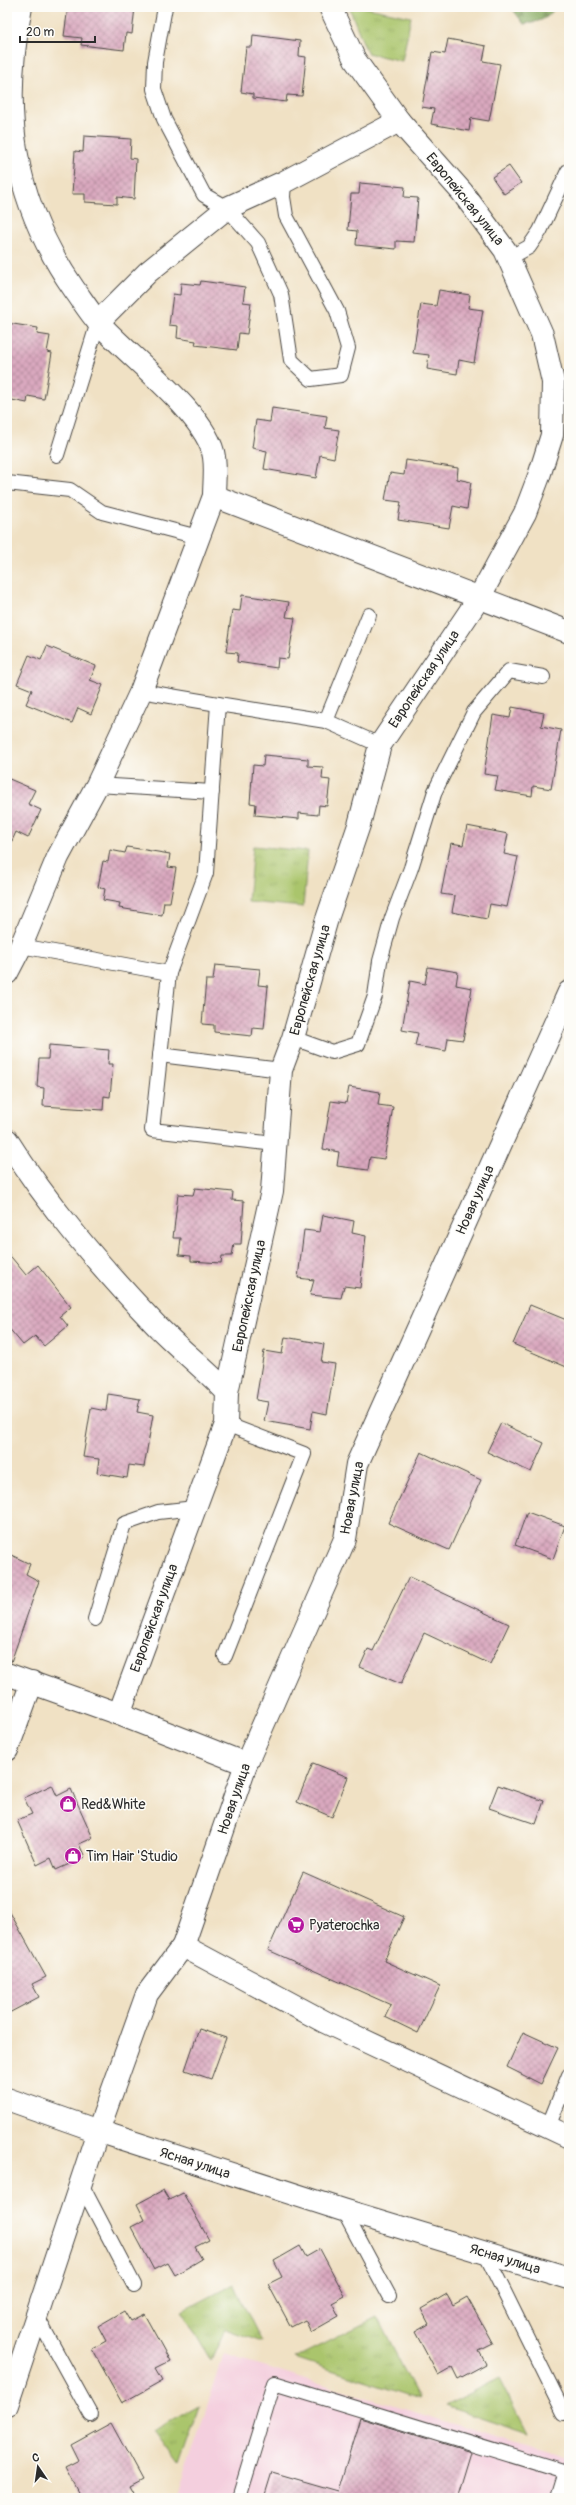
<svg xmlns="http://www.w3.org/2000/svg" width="576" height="2505" font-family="Pangolin,sans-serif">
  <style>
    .built { fill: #f4cfde }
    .forest { fill: url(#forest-firs); stroke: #596a46 }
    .park { fill: url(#park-tufts); stroke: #6a784c }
    .building { fill: url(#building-cross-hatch) }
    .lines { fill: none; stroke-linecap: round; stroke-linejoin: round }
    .lane-casing { stroke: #494642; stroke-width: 16 }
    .street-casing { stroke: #494642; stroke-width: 24 }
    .secondary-casing { stroke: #494642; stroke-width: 24 }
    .lane { stroke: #fff; stroke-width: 14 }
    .street { stroke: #fff; stroke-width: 22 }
    .secondary { stroke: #fff; stroke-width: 22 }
    .labels { text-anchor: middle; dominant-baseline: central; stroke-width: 3; stroke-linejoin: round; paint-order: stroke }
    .street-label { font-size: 14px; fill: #2b2b2b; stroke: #fdfcf7 }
    .poi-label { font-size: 14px; fill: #2b2b2b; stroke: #fdfcf7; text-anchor: start }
  </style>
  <defs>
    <pattern id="forest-firs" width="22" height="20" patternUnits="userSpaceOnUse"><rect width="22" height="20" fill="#87aa60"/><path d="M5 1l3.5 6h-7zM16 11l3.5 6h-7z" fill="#6f8b4f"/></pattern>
    <pattern id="park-tufts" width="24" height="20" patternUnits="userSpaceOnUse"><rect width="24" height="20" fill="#aac56c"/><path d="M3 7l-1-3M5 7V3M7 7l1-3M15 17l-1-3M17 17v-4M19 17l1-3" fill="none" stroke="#92a95e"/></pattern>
    <pattern id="building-cross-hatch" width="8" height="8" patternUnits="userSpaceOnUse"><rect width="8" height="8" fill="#daa9bf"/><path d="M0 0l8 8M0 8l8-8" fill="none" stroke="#b18a9b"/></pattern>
  </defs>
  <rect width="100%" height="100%" fill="#fdfcf7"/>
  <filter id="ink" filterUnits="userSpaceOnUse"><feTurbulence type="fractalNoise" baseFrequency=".025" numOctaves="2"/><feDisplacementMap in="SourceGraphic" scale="8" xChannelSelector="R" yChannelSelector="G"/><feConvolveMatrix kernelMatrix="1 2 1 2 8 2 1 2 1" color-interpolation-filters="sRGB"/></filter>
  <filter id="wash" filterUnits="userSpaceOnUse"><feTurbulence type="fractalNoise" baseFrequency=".012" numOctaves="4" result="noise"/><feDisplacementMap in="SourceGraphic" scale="16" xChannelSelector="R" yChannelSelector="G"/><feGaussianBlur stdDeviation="0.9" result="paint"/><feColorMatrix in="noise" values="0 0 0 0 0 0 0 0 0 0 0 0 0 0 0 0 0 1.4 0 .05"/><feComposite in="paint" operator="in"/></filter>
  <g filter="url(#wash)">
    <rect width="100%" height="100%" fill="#f0e1c4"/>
    <path class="built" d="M224,2354L569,2459V2498H177Z"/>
    <path class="forest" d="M511,7H555C549,20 537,22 524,24Z"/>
    <g class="park">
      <path d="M349,7H363L411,17L402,61L367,53Z"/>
      <path d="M253,846L308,851L303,907L248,902Z"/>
      <path d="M233,2284L262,2342L225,2329L211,2361L182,2311Z"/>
      <path d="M377,2317L419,2399L295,2358Z"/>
      <path d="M500,2378L528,2434L445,2406Z"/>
      <path d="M200,2405L179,2466L153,2431Z"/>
    </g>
    <g id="blocks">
      <g class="building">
        <path d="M68,7H135L132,34L126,33L124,50L81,45L82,38L64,36Z"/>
        <path d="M253,35L300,41L299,56L306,57L302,96L287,95L286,102L253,98V94L241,92L246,47H252Z"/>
        <path d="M448,39L486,46L483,61L500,64L489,121L471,118L469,131L431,124L434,109L422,107L432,52L445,54Z"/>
        <path d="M84,136L131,139L130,158L136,159L134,199L117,197V204L85,202V194H72L75,151L83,152Z"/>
        <path d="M509,166L521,183L504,194L492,177Z"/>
        <path d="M360,183L405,187L404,197L418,198L414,242L396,241V249L356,245L357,231L348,230L351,194H359Z"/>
        <path d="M201,281L245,287L243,302L251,303L247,334L239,333L237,350L195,345L196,341L177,338L178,326L169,325L173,294L180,295L181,283L200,285Z"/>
        <path d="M439,290L470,295L468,308L483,310L474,363L459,360L457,374L427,369L429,355L413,353L421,304L436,306Z"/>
        <path d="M7,323L38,328L37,334L50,336L47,352L52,353L44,399L28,396L27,403L7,399Z"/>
        <path d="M272,408L327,416L325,428L339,430L334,458L320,455L316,478L264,469L267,451L252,448L256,420L270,422Z"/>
        <path d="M406,460L458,468L457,479L471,482L467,509L453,506L449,528L398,520L401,502L385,500L390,473L404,475Z"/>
        <path d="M242,595L289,602L286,617L295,618L288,659L278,658L277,668L237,662L238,653L226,652L232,610L240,611Z"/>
        <path d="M47,646L96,666L90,680L103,685L91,714L78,708L72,723L26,704L32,690L17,684L29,655L41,660Z"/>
        <path d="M512,707L544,713L541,726L561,730L551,789L533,786L532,796L495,790L498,776L484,774L493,715L510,718Z"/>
        <path d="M264,755L308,759V766L323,767L322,779L330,780L327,806L319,805L318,815L299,813V819L255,815L256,804L250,803L253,765L263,766Z"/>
        <path d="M7,778L35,790L28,804L41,810L28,838L16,832L7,852Z"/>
        <path d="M467,826L508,834L504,854L518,857L507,907L490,904L487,919L452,912L455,896L441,894L451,843L463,845Z"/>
        <path d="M127,847L170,854L168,867L176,868L170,902H164L162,915L119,908L120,903L103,900L105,889L98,887L103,861L108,862L110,850L125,853Z"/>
        <path d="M215,965L260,969L258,985L268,986L264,1029L253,1028L252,1036L214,1032V1025L202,1024L206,980H213Z"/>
        <path d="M428,967L458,972L456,985L472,988L463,1040L448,1038L446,1051L415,1046L418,1033L402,1030L410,981L425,984Z"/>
        <path d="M49,1045L109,1050L108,1064H113L110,1097L104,1096L103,1110L43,1106L44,1088L37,1087L39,1059H48Z"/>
        <path d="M349,1087L380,1092L378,1105L393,1107L384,1159L370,1157L368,1170L337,1166L339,1152L323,1149L331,1101L346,1103Z"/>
        <path d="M195,1188L233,1192L232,1200L244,1201L241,1244H234L232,1256H222L221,1263L191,1261V1256L179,1255L181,1238H173L178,1194L193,1195Z"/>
        <path d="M323,1215L354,1221L352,1233L366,1236L360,1288L344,1286L341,1298L310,1295L314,1280L298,1278L304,1230L320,1232Z"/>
        <path d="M7,1252L26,1275L38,1265L71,1307L60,1316L68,1326L44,1346L35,1336L23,1345L7,1326Z"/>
        <path d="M530,1305L569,1321V1368L513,1344Z"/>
        <path d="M285,1337L324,1344L321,1362L335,1364L327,1414L313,1411L310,1429L264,1421L268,1402L256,1400L264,1351L282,1354Z"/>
        <path d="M108,1394L140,1399L137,1412L153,1415L144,1467L129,1465L127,1478L97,1473L99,1459L83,1457L91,1408L106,1411Z"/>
        <path d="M501,1423L544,1443L531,1472L487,1452Z"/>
        <path d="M421,1452L481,1480L449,1550L388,1523Z"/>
        <path d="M527,1512L565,1526L553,1559L515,1545Z"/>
        <path d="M7,1553L30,1564L26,1574L39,1581L11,1662H7Z"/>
        <path d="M409,1577L509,1624L490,1664L424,1633L401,1684L360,1667L368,1649L373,1651Z"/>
        <path d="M313,1763L348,1777L332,1817L297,1802Z"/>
        <path d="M52,1785L57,1796L71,1789L93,1838L79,1844L85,1857L56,1870L51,1858L37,1865L17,1820L32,1814L24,1798Z"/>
        <path d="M498,1785L544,1801L536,1824L489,1808Z"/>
        <path d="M303,1872L404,1917L384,1961L440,1986L418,2033L385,2017L391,2005L268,1950Z"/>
        <path d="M7,1907L46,1977L32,1984L39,1997L7,2014Z"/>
        <path d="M199,2029L226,2038L211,2079L185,2070Z"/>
        <path d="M523,2032L558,2048L541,2084L507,2067Z"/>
        <path d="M163,2190L169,2200L183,2193L209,2240L195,2247L202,2259L175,2275L168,2263L154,2270L131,2227L145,2220L137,2204Z"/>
        <path d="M300,2246L306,2257L320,2249L345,2296L332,2303L339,2316L311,2332L305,2320L291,2327L268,2284L282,2277L274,2261Z"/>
        <path d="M447,2294L453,2305L467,2297L493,2344L479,2351L486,2364L458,2379L452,2367L438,2375L415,2332L429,2324L421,2309Z"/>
        <path d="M124,2311L130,2321L144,2314L170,2361L156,2368L163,2380L122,2403L92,2349L106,2341L98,2326Z"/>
        <path d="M360,2418L471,2452L457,2498H264L272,2472L338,2491Z"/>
        <path d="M111,2423L142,2480L129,2487L135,2498H81L65,2468L79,2461L71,2445Z"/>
      </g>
    </g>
  </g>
  <g filter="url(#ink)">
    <use href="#blocks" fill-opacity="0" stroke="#494642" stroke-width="1"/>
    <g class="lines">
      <g class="lane-casing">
        <g id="lane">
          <path d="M165,7L155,62L154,89L164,119L204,195L227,208L258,243L281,294L291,360L311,379L341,375L348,348L337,311L286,216L283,197L284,182"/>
          <path d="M509,258L529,247L540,231L568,171"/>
          <path d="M57,455L98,322"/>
          <path d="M7,483L70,490L102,512L198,537"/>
          <path d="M141,691L218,704"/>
          <path d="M326,721L369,615"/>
          <path d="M97,785L212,792"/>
          <path d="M21,946L169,973"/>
          <path d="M293,1038L332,1052L358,1044L375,996L380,961L392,918L411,868L435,791L474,712L509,671L543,677"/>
          <path d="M160,1055L281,1070"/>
          <path d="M275,1144L152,1130L169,973L206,873L218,704L326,721L380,745"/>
          <path d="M95,1619L124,1524L158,1512L195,1508"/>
          <path d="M225,1656L304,1454L226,1424"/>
          <path d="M548,2127L569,2075"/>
          <path d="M80,2182L134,2285"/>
          <path d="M343,2210L389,2296"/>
          <path d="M485,2253L564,2413"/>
          <path d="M36,2315L91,2415"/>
          <path d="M239,2498L274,2383L566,2472L558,2498"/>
        </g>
      </g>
      <g class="street-casing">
        <g id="street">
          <path d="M21,7C0,111 13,201 74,289C82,300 90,313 99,323C127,355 209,416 214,457C216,470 214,484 214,496L569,632"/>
          <path d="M98,322L148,272L227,208L284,182L399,121"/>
          <path d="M7,973L21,946L58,857L97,785L141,691L214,496"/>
          <path d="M7,1140C49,1207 100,1266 154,1323C177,1347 204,1368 227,1392"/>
          <path d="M7,1674L119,1714"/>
          <path d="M7,1750L32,1682"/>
          <path d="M246,1764L119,1714L226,1424L227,1392L272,1191L281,1070L293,1038L326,922L359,825L380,745L479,598L525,513L539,476L552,435L553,382L542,334L505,250L462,192L399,121L355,60L330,7"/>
          <path d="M7,2099L98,2131L147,1994L183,1946L246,1764L345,1539L357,1464L569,992"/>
          <path d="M7,2405L98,2131L343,2210L569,2278"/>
        </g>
      </g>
      <g class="secondary-casing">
        <path id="secondary" d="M183,1946L325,2022L569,2137"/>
      </g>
      <use href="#lane" class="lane"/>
      <use href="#street" class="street"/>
      <use href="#secondary" class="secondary"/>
    </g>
  </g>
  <defs>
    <g id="shop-disc" transform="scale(0.9)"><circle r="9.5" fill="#b5179e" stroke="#fdfcf7"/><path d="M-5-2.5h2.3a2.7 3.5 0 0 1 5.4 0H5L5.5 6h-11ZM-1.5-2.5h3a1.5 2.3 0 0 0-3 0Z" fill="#fff"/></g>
    <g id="supermarket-disc" transform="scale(0.9)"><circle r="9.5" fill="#b5179e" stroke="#fdfcf7"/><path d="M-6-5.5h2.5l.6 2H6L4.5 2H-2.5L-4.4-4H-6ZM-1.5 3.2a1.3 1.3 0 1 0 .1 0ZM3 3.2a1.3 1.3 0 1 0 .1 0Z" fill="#fff"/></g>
  </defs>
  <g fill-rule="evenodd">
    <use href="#shop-disc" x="68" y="1804"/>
    <use href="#shop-disc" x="73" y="1856"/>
    <use href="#supermarket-disc" x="296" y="1925"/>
  </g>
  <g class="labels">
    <g class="street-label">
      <text transform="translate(465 199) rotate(51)">Европейская улица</text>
      <text transform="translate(424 679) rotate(-56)">Европейская улица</text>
      <text transform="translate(310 980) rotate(-74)">Европейская улица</text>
      <text transform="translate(475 1200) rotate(-66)">Новая улица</text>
      <text transform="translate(249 1296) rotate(-78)">Европейская улица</text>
      <text transform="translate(352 1498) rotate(-79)">Новая улица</text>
      <text transform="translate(154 1618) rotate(-70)">Европейская улица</text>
      <text transform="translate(234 1799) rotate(-71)">Новая улица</text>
      <text transform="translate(195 2163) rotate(18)">Ясная улица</text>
      <text transform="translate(505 2259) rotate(17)">Ясная улица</text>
    </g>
    <g class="poi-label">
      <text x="81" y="1804">Red&amp;White</text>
      <text x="86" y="1856">Tim Hair 'Studio</text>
      <text x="309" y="1925">Pyaterochka</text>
    </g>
  </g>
  <rect width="576" height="2505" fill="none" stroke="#fdfcf7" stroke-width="24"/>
  <g transform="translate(38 2467) rotate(347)" stroke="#fdfcf7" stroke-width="3" paint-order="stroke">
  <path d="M0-3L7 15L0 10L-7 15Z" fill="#2b2b2b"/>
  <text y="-6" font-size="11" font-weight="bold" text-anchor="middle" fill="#2b2b2b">С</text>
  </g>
  <path d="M20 36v6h75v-6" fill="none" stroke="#2b2b2b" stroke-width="2"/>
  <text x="26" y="36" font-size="12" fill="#2b2b2b" stroke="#fdfcf7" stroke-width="3" paint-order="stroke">20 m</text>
</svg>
